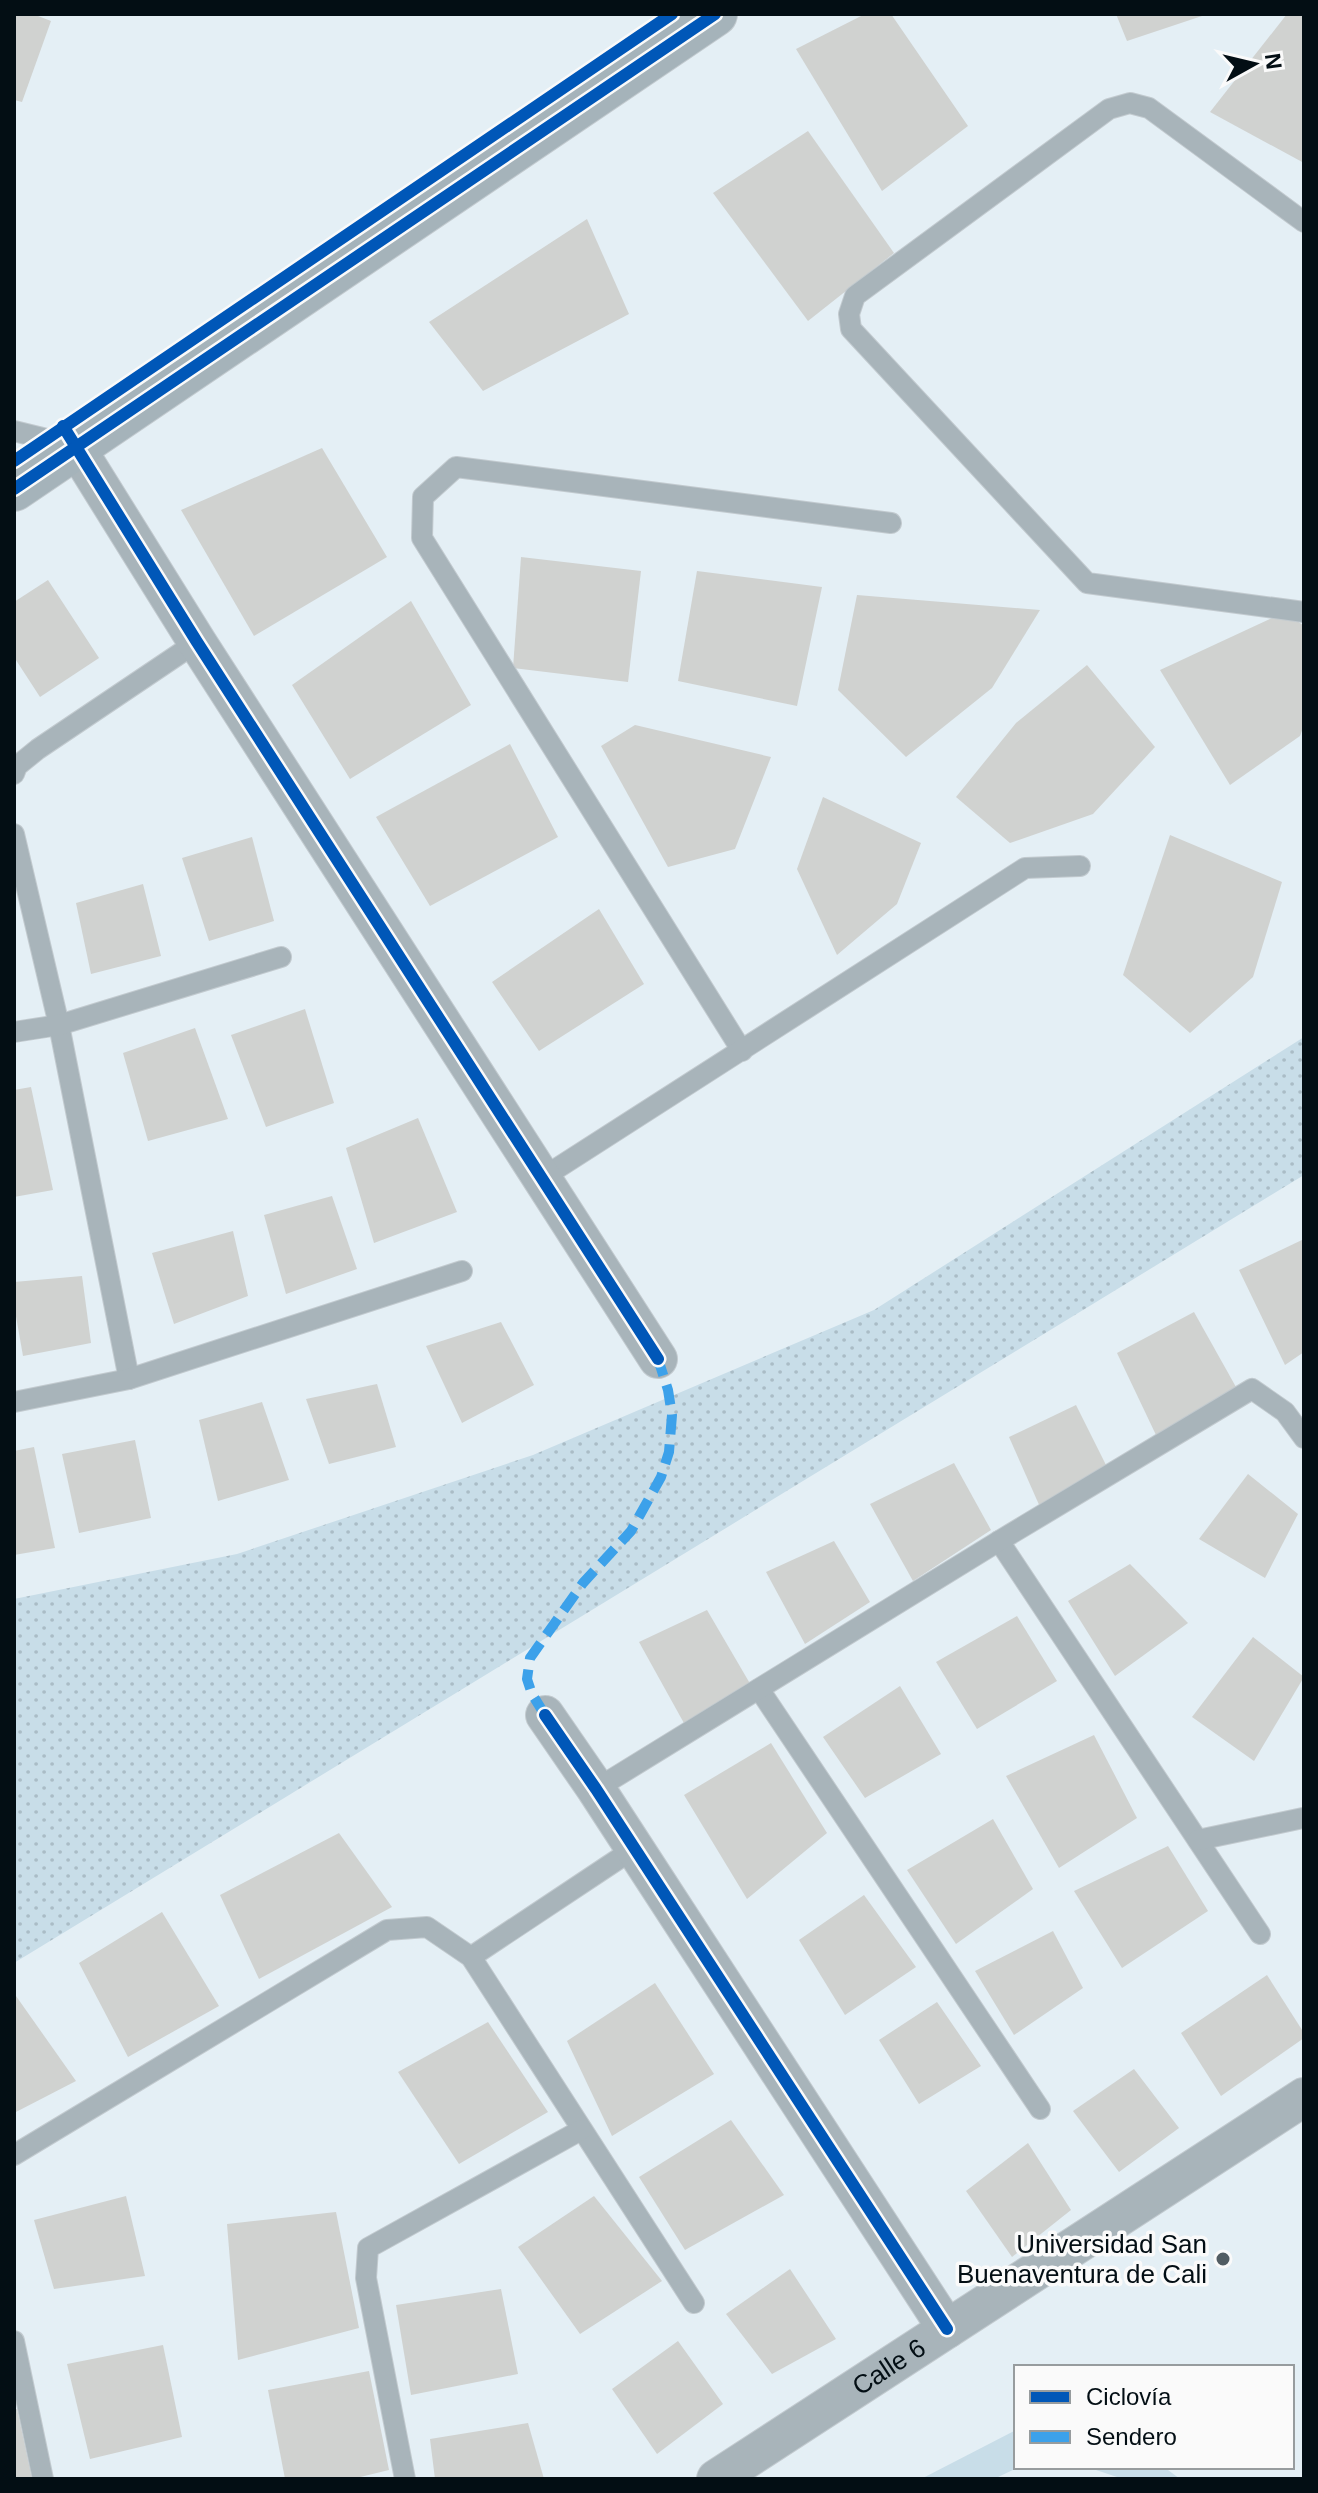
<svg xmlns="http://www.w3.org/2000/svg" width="1318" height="2493" font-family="Helvetica,sans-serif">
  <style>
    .grass { fill: url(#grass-dots) }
    .green { fill: #c8dde8 }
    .building { fill: #d0d2d0 }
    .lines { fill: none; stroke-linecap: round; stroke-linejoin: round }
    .lane-casing { stroke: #c2cacf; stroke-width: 22 }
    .street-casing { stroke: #c2cacf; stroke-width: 40 }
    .secondary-casing { stroke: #c2cacf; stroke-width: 46 }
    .lane { stroke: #a8b4ba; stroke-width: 20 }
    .street { stroke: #a8b4ba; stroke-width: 38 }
    .secondary { stroke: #a5b3ba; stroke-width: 44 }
    .quiet { stroke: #3ca1ea; stroke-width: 10; stroke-dasharray: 20 10; stroke-linecap: butt }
    .cycleway-casing { stroke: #fafafa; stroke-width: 17 }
    .cycleway { stroke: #0057b8; stroke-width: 12 }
    .poi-dot { fill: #525d63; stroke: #fafafa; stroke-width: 3 }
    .labels { text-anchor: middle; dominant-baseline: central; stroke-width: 7; stroke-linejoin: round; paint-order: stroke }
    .poi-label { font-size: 26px; fill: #030e14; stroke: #fafafa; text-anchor: end }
    .street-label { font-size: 26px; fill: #030e14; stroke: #fafafa }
  </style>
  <defs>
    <pattern id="grass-dots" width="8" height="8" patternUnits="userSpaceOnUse" patternTransform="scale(2)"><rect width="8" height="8" fill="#c8dde8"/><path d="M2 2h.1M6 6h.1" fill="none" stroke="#aabcc6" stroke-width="1.8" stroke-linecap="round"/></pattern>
  </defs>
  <rect width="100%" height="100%" fill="#e4eff5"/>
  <path class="grass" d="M1304,1037V1175L14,1963V1599L237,1554L533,1455L874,1310Z"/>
  <g class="green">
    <path d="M1016,2430V2467H1019L994,2479H921Z"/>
    <path d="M1087,2467H1164L1180,2479H1123Z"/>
  </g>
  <g class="building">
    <path d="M14,14H33L51,21L22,102L14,100Z"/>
    <path d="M865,14H891L968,126L882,191L796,49Z"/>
    <path d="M1116,14H1205V15L1127,41Z"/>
    <path d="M1287,14H1304V163L1210,112Z"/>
    <path d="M808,131L894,253L808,321L713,193Z"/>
    <path d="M587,219L629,314L483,391L429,322Z"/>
    <path d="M322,448L387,557L254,636L181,510Z"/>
    <path d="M521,557L641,571L628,682L513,668Z"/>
    <path d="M697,571L822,587L797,706L678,681Z"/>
    <path d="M48,580L99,658L40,697L14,657V602Z"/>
    <path d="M857,595L1040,610L992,688L906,757L838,690Z"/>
    <path d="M411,601L471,705L350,779L292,685Z"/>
    <path d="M1285,612L1304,626V725L1300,736L1230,785L1160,670Z"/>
    <path d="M1087,665L1155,747L1093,814L1010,843L956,797L1016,723Z"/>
    <path d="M635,725L771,757L735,849L668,867L601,746Z"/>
    <path d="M510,744L558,837L430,906L376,817Z"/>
    <path d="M823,797L921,843L897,904L837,955L797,869Z"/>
    <path d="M1170,835L1282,882L1253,977L1190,1033L1123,975Z"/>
    <path d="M252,837L274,921L209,941L182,858Z"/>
    <path d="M143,884L161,956L91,974L76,903Z"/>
    <path d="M599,909L644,984L539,1051L492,982Z"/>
    <path d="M305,1009L334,1103L266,1127L231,1035Z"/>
    <path d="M195,1028L228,1119L148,1141L123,1053Z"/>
    <path d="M31,1087L53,1190L14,1197V1090Z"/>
    <path d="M418,1118L457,1212L374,1243L346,1148Z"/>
    <path d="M332,1196L357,1269L286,1294L264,1215Z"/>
    <path d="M233,1231L248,1296L174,1324L152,1253Z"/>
    <path d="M1304,1239V1352L1285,1365L1239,1270Z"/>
    <path d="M82,1276L91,1343L23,1356L14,1305V1282Z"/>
    <path d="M1194,1312L1236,1387L1156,1435L1117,1353Z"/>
    <path d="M501,1322L534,1385L462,1423L426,1346Z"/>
    <path d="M377,1384L396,1447L329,1464L306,1399Z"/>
    <path d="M262,1402L289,1480L218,1501L199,1420Z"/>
    <path d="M1076,1405L1106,1465L1040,1507L1009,1437Z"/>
    <path d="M135,1440L151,1518L79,1533L62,1454Z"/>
    <path d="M34,1447L55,1548L14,1555V1451Z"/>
    <path d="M954,1463L991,1530L913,1581L870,1504Z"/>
    <path d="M1248,1474L1298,1514L1265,1578L1199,1539Z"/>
    <path d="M834,1541L870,1602L805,1644L766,1572Z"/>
    <path d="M1130,1564L1188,1623L1115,1676L1068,1601Z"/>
    <path d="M707,1610L752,1687L685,1725L639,1642Z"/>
    <path d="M1017,1616L1057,1681L977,1729L936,1662Z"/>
    <path d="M1253,1637L1304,1677L1254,1761L1192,1717Z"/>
    <path d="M900,1686L941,1754L865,1798L823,1737Z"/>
    <path d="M1094,1735L1137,1818L1059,1868L1006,1776Z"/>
    <path d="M771,1743L827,1833L747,1899L684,1795Z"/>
    <path d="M993,1819L1033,1889L956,1944L907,1870Z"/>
    <path d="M339,1833L392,1907L259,1979L220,1895Z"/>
    <path d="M1168,1846L1208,1911L1122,1968L1074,1891Z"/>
    <path d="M864,1895L916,1967L845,2015L799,1940Z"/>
    <path d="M162,1912L219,2006L128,2057L79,1963Z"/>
    <path d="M1053,1931L1083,1988L1014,2035L975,1971Z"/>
    <path d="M1267,1975L1304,2033V2038L1221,2096L1181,2033Z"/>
    <path d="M655,1983L714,2074L612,2136L567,2041Z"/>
    <path d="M16,1996L76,2081L14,2113V1997Z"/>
    <path d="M937,2002L981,2066L919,2104L879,2040Z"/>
    <path d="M488,2022L548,2112L459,2164L398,2072Z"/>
    <path d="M1134,2069L1179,2128L1119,2172L1073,2111Z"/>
    <path d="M731,2120L784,2195L685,2250L639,2177Z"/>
    <path d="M1028,2143L1071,2210L1012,2257L966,2191Z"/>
    <path d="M126,2196L145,2276L54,2289L34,2220Z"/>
    <path d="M594,2196L662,2281L580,2334L518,2247Z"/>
    <path d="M336,2212L359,2328L238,2360L227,2224Z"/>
    <path d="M790,2269L836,2339L772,2374L726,2314Z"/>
    <path d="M501,2289L518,2374L411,2395L396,2305Z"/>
    <path d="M678,2341L723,2404L657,2454L612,2389Z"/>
    <path d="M163,2345L182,2437L90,2459L67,2364Z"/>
    <path d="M369,2371L389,2470L352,2479H285L268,2390Z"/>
    <path d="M17,2409L32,2479H14V2410Z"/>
    <path d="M528,2423L544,2479H435L430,2439Z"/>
  </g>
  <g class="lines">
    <g class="lane-casing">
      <g id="lane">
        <path d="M1304,222L1149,108L1130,103L1109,109L855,296L849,314L851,329L1087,583L1304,612"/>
        <path d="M14,431L75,446"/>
        <path d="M14,774L17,766L38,749L197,642"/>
        <path d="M14,834L59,1025L129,1379"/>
        <path d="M14,1032L59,1025L281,957"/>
        <path d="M742,1051L422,538L423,497L456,467L891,523"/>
        <path d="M542,1178L1025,868L1080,866"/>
        <path d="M14,1402L129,1379L462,1271"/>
        <path d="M999,1541L1260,1934"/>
        <path d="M759,1689L1040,2109"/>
        <path d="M596,1789L999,1541L1252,1389L1285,1412L1304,1438"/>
        <path d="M1198,1840L1303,1818"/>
        <path d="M471,1957L635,1848"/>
        <path d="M14,2155L387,1930L427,1927L471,1957L694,2303"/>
        <path d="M14,2341L43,2479"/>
        <path d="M405,2479L366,2278L368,2248L581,2130"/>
      </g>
    </g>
    <g class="street-casing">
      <g id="street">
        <path d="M75,446L197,642L658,1359"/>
        <path d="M545,1715L596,1789L947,2329"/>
        <path id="s1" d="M716,2479L1304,2097"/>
      </g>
    </g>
    <g class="secondary-casing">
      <path id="secondary" d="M14,489L715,14"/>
    </g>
    <use href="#lane" class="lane"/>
    <use href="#street" class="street"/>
    <use href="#secondary" class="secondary"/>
    <path class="quiet" d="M545,1715L532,1694L527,1679L530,1658L583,1583L631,1531L661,1477L669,1452L672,1415L668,1390L658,1359"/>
    <g class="cycleway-casing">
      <g id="cycleway">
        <path d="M63,426L197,642L658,1359"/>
        <path d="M14,461L672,14"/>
        <path d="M14,489L715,14"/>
        <path d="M545,1715L596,1789L947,2329"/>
      </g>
    </g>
    <use href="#cycleway" class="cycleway"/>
  </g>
  <circle class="poi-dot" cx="1223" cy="2259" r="8"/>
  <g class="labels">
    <g class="poi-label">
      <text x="1207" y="2244">Universidad San<tspan x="1207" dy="30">Buenaventura de Cali</tspan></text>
    </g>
    <g class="street-label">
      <text stroke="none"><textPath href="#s1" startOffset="206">Calle 6</textPath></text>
    </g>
  </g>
  <rect width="1318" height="2493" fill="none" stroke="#030e14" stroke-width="32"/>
  <rect x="1014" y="2365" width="280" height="104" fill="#fafafa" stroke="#979c9e" stroke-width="2"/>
  <rect x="1030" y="2391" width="40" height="12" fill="#0057b8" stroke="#979c9e" stroke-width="2"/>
  <text x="1086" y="2405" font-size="24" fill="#030e14">Ciclovía</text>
  <rect x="1030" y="2431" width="40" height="12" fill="#3ca1ea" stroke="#979c9e" stroke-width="2"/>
  <text x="1086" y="2445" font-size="24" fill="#030e14">Sendero</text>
  <g transform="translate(1254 64) rotate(82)" stroke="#fafafa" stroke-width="6" paint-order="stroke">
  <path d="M0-6L14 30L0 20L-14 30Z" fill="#030e14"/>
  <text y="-12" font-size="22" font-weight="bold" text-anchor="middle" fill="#030e14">N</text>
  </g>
</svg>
